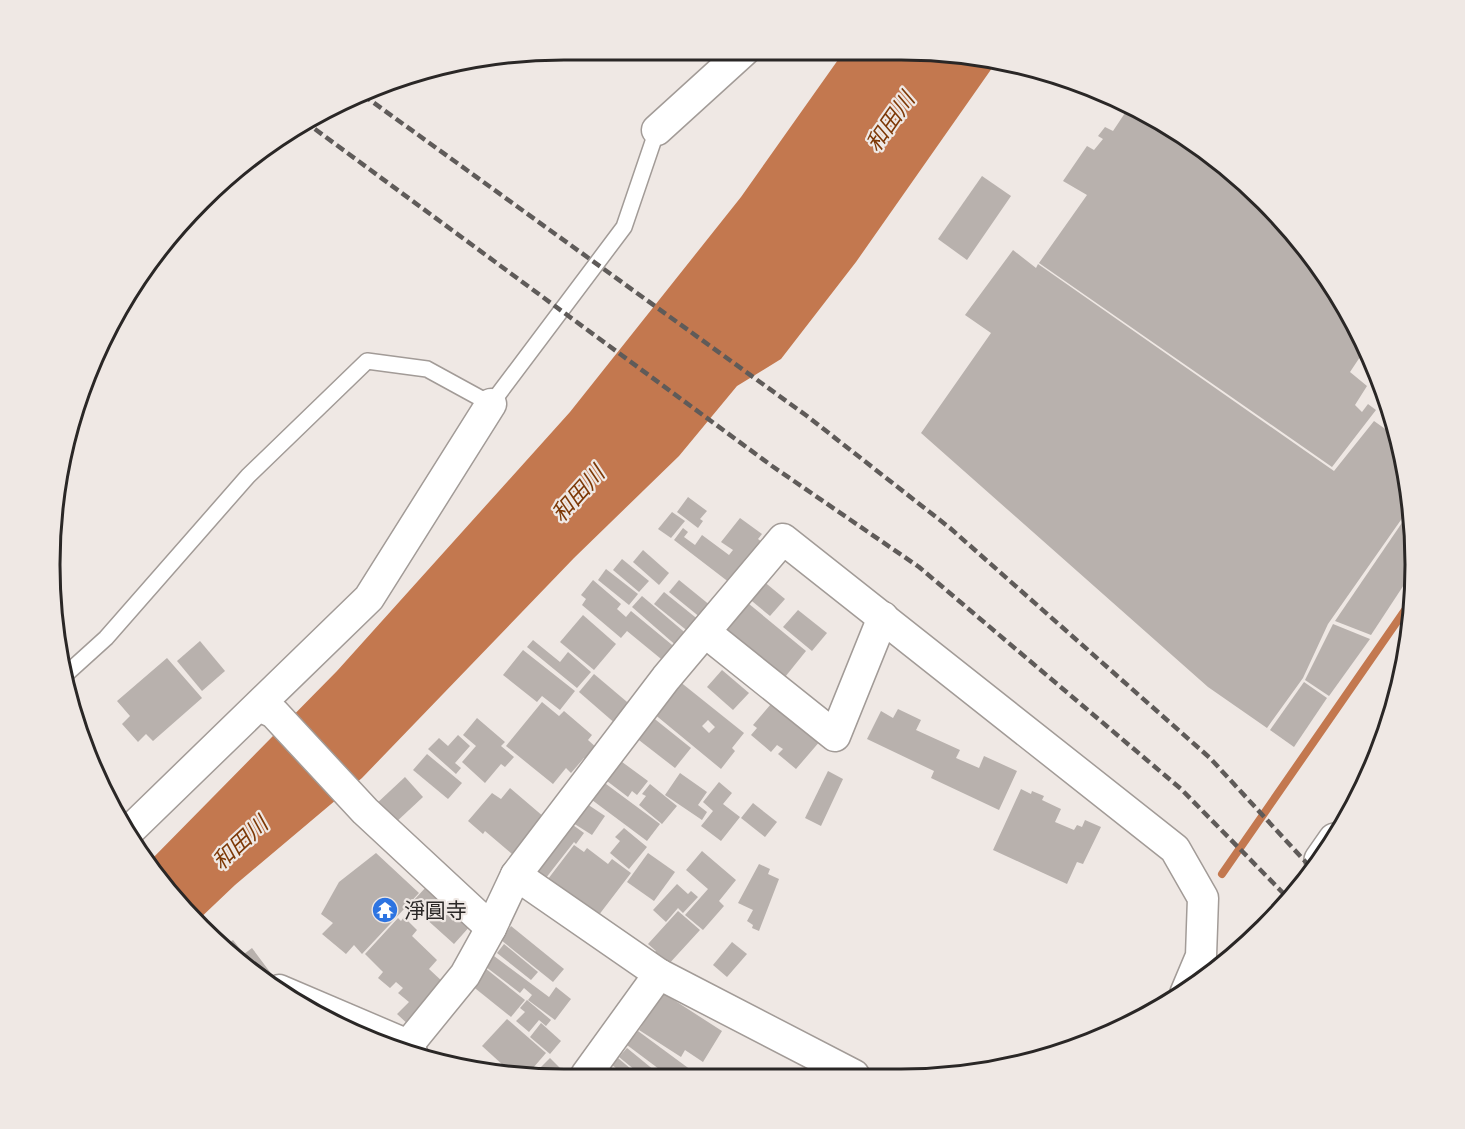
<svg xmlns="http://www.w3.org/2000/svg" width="1465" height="1129" font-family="'Open Sans','Noto Sans JP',sans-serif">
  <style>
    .water { fill: #c3784f }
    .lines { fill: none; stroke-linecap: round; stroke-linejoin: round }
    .stream { stroke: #c3784f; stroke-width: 8 }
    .building { fill: #b8b1ad; fill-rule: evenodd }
    .service-casing { stroke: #a29b97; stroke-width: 18 }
    .minor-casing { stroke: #a29b97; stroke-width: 33 }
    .primary-casing { stroke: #a29b97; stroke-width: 36 }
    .service { stroke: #fff; stroke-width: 15 }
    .minor { stroke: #fff; stroke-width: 30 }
    .primary { stroke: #fff; stroke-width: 33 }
    .rail { stroke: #5f5b59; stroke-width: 4.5; stroke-dasharray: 9 4.5; stroke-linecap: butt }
    .labels { text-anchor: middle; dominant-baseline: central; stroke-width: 4.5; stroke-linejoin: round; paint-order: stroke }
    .poi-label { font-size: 21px; fill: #2a2726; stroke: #efe8e4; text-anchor: start }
    .water-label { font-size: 22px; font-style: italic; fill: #7d3806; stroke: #efe8e4 }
    .rim { fill: none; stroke: #2a2726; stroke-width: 3 }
  </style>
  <rect width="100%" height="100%" fill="#efe8e4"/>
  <path class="water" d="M845,50L934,51L997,61L856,262L781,359L737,386L679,456L574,558L362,778L235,885L195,923L147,864L337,671L570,412L741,197Z"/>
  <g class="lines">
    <path class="stream" d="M1222,874L1412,600"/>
  </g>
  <g class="building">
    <path d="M1131,104L1214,156L1329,279L1366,348L1350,372L1367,386L1355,405L1362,412L1368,404L1376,410L1332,467L1039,263L1087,195L1063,181L1087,146L1094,150L1103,139L1098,136L1105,127L1113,131Z"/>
    <path d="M982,176L1011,196L967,260L938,239Z"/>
    <path d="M1013,250L1036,268L1038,264L1334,471L1374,421L1398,438L1406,464L1410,507L1328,624L1303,678L1267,728L1208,687L921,433L991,333L965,315Z"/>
    <path d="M688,497L707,511L700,519L703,521L698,528L677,512Z"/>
    <path d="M1410,511L1415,568L1371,635L1335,621Z"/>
    <path d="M672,512L685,521L671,538L658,529Z"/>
    <path d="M740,518L762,534L758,539L762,542L730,583L674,540L683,528L688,532L684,537L695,545L702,535L729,555L733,550L721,542Z"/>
    <path d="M643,550L669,573L659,585L633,562Z"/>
    <path d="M622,559L649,581L639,592L613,570Z"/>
    <path d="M606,569L638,594L629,605L598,580Z"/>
    <path d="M593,580L621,604L617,609L626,617L631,611L677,649L666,663L627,631L621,638L582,605L586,599L581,595Z"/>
    <path d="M679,580L711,606L701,618L669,592Z"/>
    <path d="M762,580L785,599L770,616L747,597Z"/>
    <path d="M664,592L700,621L690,633L654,604Z"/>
    <path d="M642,596L689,636L679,648L632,607Z"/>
    <path d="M743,599L806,651L781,682L717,630Z"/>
    <path d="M798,610L827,633L812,651L783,627Z"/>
    <path d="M583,615L616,644L594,670L560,642Z"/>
    <path d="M1333,624L1370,639L1329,696L1305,680Z"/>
    <path d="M533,640L560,662L568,652L591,672L577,688L527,647Z"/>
    <path d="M200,641L225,671L202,691L177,661Z"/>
    <path d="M523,650L575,691L560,710L542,696L537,702L503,675Z"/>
    <path d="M167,658L202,698L153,741L146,734L138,742L122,724L130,716L117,701Z"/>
    <path d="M722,670L749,693L733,710L707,687Z"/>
    <path d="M594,674L633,707L617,725L579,692Z"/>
    <path d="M679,681L744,733L732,748L735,751L721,769L653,713ZM708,720L715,727L709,733L702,726Z"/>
    <path d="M1304,682L1327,698L1294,747L1270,730Z"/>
    <path d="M542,702L559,716L564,711L592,735L588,740L598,749L588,761L584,758L571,773L566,768L553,784L506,746Z"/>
    <path d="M771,704L787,717L791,713L821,740L796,769L778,754L783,749L777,745L771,752L751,735L757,728L753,725Z"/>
    <path d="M898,709L921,720L916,730L960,750L956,758L979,768L984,756L1017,771L999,810L931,778L934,771L867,739L881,711L893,718Z"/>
    <path d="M651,716L691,748L675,768L635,737Z"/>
    <path d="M477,718L505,742L501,746L514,757L505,767L501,764L485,783L462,762L476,746L463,735Z"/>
    <path d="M458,735L470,746L455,763L461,768L456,774L428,749L439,738L448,746Z"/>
    <path d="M427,754L462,783L448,799L413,770Z"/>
    <path d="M618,759L648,781L637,795L632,791L628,797L603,778Z"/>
    <path d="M828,771L843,779L821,826L805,818Z"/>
    <path d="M680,773L707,792L698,805L707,812L702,820L665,795Z"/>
    <path d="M405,777L423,797L394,824L375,805Z"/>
    <path d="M602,781L660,824L647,841L588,797Z"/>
    <path d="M719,782L732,793L723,804L740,817L721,841L701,826L713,811L703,802Z"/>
    <path d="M650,784L677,806L662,824L639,805L646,796L642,794Z"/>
    <path d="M510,788L544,817L512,854L485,831L483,834L468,821L492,793L501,799Z"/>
    <path d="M1021,789L1031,794L1032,791L1044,796L1042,800L1061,809L1055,822L1074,830L1077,825L1082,827L1085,820L1101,827L1083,864L1077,862L1067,884L993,850Z"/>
    <path d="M753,803L777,822L765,837L741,818Z"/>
    <path d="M587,804L605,816L592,835L573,823Z"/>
    <path d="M566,820L584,833L576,844L574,842L542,883L530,874Z"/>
    <path d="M624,828L647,847L629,869L610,853L620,841L615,837Z"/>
    <path d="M574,845L584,852L587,848L608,864L612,859L631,873L595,920L545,883Z"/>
    <path d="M702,851L736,880L719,901L724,906L703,930L685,915L708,889L686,870Z"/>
    <path d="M376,853L419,893L362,954L354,945L346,954L322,934L333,923L321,914L339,882Z"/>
    <path d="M648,853L675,872L654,901L627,882Z"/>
    <path d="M759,864L770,869L768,874L779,879L759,931L752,928L753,925L747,921L753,910L738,903Z"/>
    <path d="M677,884L688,894L691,891L698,897L683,913L678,908L666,922L653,910Z"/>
    <path d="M427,886L471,925L454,944L414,908L418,904L414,900Z"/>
    <path d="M678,911L700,930L667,966L653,954L656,951L648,944Z"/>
    <path d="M404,917L417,930L412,936L437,960L429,969L445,984L411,1027L397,1014L409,1002L398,993L403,988L396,982L390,988L378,978L383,972L365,954L398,918L401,921Z"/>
    <path d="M511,926L564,969L553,982L501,940Z"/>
    <path d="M233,940L244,954L252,948L276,980L269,985L223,947Z"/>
    <path d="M732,942L747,954L727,977L713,965Z"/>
    <path d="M504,944L538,972L531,980L497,953Z"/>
    <path d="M494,956L549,997L556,987L571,999L555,1020L528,1000L532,995L524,988L520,993L486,967Z"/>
    <path d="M485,968L525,1000L511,1017L471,985Z"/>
    <path d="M663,993L722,1031L703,1062L685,1050L681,1057L639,1030Z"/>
    <path d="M527,1000L551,1020L546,1026L539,1020L529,1032L516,1021L525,1012L520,1008Z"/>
    <path d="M507,1019L546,1053L527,1075H514L482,1046Z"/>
    <path d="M541,1023L561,1041L550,1054L530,1037Z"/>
    <path d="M638,1031L695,1073L694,1075H667L627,1045Z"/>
    <path d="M627,1048L660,1075H641L619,1057Z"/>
    <path d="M550,1058L561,1069L555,1075H533Z"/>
    <path d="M618,1058L638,1075H625L612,1065Z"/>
    <path d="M610,1067L620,1075H603Z"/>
  </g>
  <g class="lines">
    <g class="service-casing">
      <path id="service" d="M64,676L106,638L248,476L367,361L427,369L491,404L624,227L657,130"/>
    </g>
    <g class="minor-casing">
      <g id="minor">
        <path d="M657,130L745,50"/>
        <path d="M705,632L835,736L883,617"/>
        <path d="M259,706L274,713L365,811L491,928"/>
        <path d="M128,832L369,598L491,404"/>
        <path d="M516,875L659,974L854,1075"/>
        <path d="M277,991L279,990L408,1045"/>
        <path d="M413,1055L408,1045L465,975L491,928L516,875L666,678L783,539L1175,849L1203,898L1201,956L1185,994"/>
        <path d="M586,1075L659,974"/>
      </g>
    </g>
    <g class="primary-casing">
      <path id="primary" d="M1321,860L1335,840"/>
    </g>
    <use href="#service" class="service"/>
    <use href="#minor" class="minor"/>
    <use href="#primary" class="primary"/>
    <g class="rail">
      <path d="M363,95L807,416L950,528L1210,758L1313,870"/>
      <path d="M304,121L772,466L919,567L1181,789L1289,899"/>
    </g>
  </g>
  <defs>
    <g id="temple-disc" transform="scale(1.35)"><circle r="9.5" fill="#2d74e1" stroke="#efe8e4"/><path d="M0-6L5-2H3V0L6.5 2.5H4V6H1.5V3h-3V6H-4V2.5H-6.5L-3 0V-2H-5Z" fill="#fff"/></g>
  </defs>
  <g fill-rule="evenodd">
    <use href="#temple-disc" x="385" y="910"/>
  </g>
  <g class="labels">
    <g class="poi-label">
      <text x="404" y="910">淨圓寺</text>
    </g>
    <g class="water-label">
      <text transform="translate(889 121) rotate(-55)">和田川</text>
      <text transform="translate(577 493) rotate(-48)">和田川</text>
      <text transform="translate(239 842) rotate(-43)">和田川</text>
    </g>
  </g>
  <path d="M0 0H1465V1129H0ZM564 60H901A504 504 0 0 1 1405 564V565A504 504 0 0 1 901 1069H564A504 504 0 0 1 60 565V564A504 504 0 0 1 564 60Z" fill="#efe8e4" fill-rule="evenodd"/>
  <path class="rim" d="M564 60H901A504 504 0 0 1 1405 564V565A504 504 0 0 1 901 1069H564A504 504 0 0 1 60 565V564A504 504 0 0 1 564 60Z"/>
</svg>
